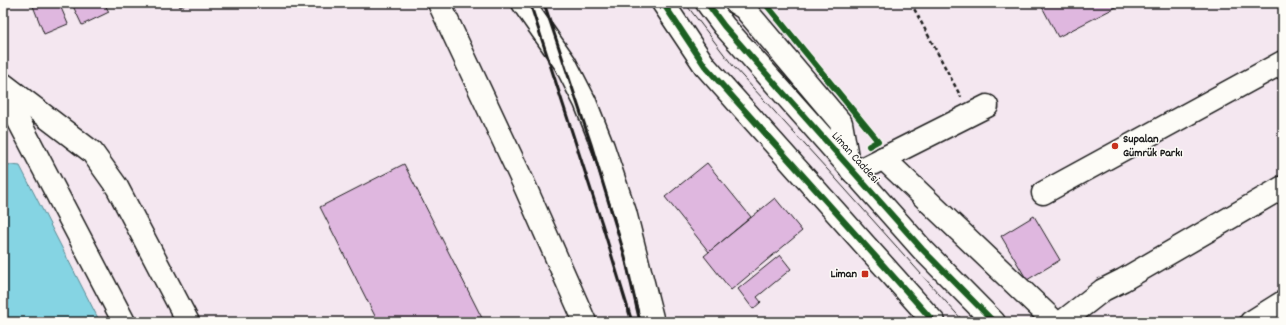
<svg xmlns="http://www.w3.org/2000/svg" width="1286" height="325" font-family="Dekko,sans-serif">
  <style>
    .water { fill: #85d4e3; stroke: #5b8a93 }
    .building { fill: #dfb7df; stroke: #1c1c1c }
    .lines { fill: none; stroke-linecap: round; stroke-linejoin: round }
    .minor-casing { stroke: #1c1c1c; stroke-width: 25 }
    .major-casing { stroke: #1c1c1c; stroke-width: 25 }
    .path { stroke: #1c1c1c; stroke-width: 2.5; stroke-dasharray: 4 3; stroke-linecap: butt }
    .minor { stroke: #fdfcf7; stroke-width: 22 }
    .major { stroke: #fdfcf7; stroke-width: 22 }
    .tram { stroke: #1c1c1c; stroke-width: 1 }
    .rail { stroke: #1c1c1c; stroke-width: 3 }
    .cycleway-casing { stroke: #fdfcf7; stroke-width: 8 }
    .cycleway { stroke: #1b5e20; stroke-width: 6 }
    .poi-dot { fill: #c8321e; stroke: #fdfcf7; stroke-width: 1.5 }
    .labels { text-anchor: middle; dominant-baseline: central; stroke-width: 3; stroke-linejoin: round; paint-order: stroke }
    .poi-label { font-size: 12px; font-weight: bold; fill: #1c1c1c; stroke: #fdfcf7; text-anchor: start }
    .street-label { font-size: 12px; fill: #1c1c1c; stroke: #fdfcf7 }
  </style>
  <rect width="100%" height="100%" fill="#f4e7f0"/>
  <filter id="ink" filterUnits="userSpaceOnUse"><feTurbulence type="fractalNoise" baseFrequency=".025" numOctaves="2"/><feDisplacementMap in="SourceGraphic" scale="8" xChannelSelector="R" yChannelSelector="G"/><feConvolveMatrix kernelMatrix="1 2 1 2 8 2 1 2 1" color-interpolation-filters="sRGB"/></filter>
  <g filter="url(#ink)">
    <path class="water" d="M3,164L20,166L100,322H3Z"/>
    <g class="building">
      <path d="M41,3H59L68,24L44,34L33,6Z"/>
      <path d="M80,3H104L109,12L82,25L73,6Z"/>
      <path d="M178,3H189L180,7Z"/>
      <path d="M1040,3H1124L1058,37Z"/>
      <path d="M707,163L751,217L709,252L665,197Z"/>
      <path d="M404,164L484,322H378L320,207Z"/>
      <path d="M775,198L802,231L731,290L704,256Z"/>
      <path d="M1034,216L1060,260L1027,280L1001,236Z"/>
      <path d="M780,255L791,269L757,297L761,302L753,309L738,289Z"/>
    </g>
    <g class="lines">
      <g class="minor-casing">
        <g id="minor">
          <path d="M439,3L523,182L585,322"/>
          <path d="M523,3L565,63L585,102L603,147L625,212L653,322"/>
          <path d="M736,3L744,8L841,123L847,157L851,170"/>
          <path d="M3,84L92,152L117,187L188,322"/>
          <path d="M3,91L124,322"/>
          <path d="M883,158L1055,322"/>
          <path d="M854,173L987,106"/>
          <path d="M1043,193L1283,62"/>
          <path d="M1062,322L1103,290L1123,280L1283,187"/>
          <path d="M1251,322L1283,302"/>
        </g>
      </g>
      <g class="major-casing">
        <g id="major">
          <path d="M663,3L705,66L934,322"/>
          <path d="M707,3L724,26L922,249L994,322"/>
        </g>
      </g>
      <path class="path" d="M911,3L961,97"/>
      <use href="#minor" class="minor"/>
      <use href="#major" class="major"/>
      <g class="tram">
        <path d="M685,3L733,66L837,180L964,322"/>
        <path d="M1281,322L1283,321"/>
      </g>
      <g class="rail">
        <path d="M530,3L602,224L632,322"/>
        <path d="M544,3L591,144L624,253L640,322"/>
      </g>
      <g class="cycleway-casing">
        <g id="cycleway">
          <path d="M663,3L705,66L934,322"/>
          <path d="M707,3L724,26L922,249L994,322"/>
          <path d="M765,3L878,141L869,146"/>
        </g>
      </g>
      <use href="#cycleway" class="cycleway"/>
    </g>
  </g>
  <g class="poi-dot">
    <circle cx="1115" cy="146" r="4"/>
    <rect x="861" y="270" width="8" height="8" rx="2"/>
  </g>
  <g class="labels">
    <g class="poi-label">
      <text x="1123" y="139">Supalan<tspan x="1123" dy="14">Gümrük Parkı</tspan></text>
      <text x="857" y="274" text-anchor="end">Liman</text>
    </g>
    <g class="street-label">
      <text transform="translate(855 158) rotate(48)">Liman Caddesi</text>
    </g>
  </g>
  <rect width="1286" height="325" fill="none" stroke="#fdfcf7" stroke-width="16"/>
  <rect x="8" y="8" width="1270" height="309" fill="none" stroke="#1c1c1c" stroke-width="1.5" filter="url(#ink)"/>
</svg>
